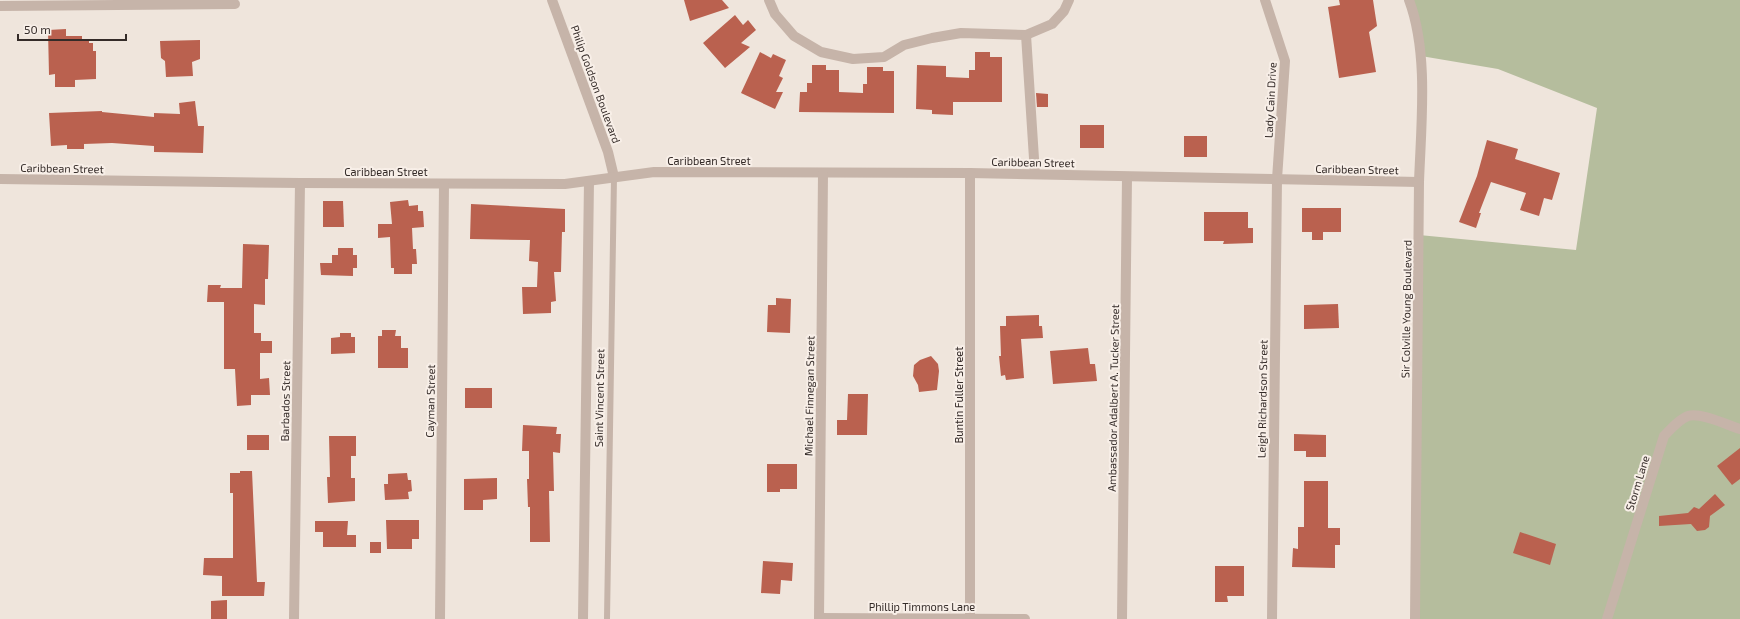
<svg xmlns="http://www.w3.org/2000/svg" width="1740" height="619" font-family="'Exo 2',sans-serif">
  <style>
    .green { fill: #b5bd9d }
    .building { fill: #ba614f }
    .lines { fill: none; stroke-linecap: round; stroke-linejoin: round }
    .service { stroke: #c6b4a9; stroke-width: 6 }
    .minor { stroke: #c6b4a9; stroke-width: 10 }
    .labels { text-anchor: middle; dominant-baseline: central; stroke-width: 4; stroke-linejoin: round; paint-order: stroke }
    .street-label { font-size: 11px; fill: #342b28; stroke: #f8efe8 }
  </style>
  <rect width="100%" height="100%" fill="#efe5dc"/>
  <path class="green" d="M1409,0H1740V619H1419V235L1576,250L1597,108L1498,69L1421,56Z"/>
  <g class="building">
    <path d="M684,0H722L729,8L690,21Z"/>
    <path d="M1339,0H1373L1377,26L1369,32L1376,72L1339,78L1328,7L1340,5Z"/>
    <path d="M735,15L743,25L748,20L756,30L741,43L750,47L725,68L703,43Z"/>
    <path d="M66,29V36H82V40H89V43H93V51H96V79L75,80V87H55V74L49,75L48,30Z"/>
    <path d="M200,40V59L192,62L193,76L166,77L165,61L161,58L160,41Z"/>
    <path d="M760,52L771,58L773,54L786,60L779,76L783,78L776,92H783L775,109L741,93Z"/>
    <path d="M975,52H990V57H1002V102H953V115L932,114V110L916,109L917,65L946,66V77L969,78V70H975Z"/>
    <path d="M812,65H826V70H839V92L863,93V84H867V67H883V71H894V113L799,112L800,92H807V83H812Z"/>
    <path d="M1036,93L1048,94V107H1037Z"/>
    <path d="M195,101L198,126H204L203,153L154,152V146L112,143L84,144V149H67V145L51,146L49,113L102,111V112L154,117V113L180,114L179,103Z"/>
    <rect x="1080" y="125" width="24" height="23"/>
    <rect x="1184" y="136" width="23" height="21"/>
    <path d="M1487,140L1518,149L1515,159L1560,173L1552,200L1544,198L1539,216L1520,210L1526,193L1491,182L1479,213H1481L1476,228L1459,222L1477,176Z"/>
    <path d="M408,200L409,206L418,205V211H423L424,227L412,228L413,249H416L417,264H412V274H394V268H391L390,237L378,238V224H392L390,202Z"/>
    <path d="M323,201H343L344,227H323Z"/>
    <path d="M471,204L565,209V232H562L561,272H554L556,301L551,302V313L523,314L522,287H537L538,262L529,261L530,240L470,239Z"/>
    <path d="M1302,208H1341V232H1323V240H1312V232H1302Z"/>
    <path d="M1204,212H1248V228H1253V243L1223,244L1224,241H1204Z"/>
    <path d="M243,244L269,245L268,279H265V305L254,304V333H261V341H272V353H260V379L269,378L270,395H251V405L237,406L235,369H224V302H207L208,285H221L220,288H242Z"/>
    <path d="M338,248H353V255H357V268H353V276L321,275L320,263H332V255H338Z"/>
    <path d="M776,298L791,299L790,333L767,332L768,305H776Z"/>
    <path d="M1338,304L1339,328L1304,329V305Z"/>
    <path d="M1039,315V326H1042L1043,338L1021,339L1024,378L1006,380L1005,375L1001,376L999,356H1001L1000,326H1006V316Z"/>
    <path d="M382,330H396L395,336H401V348H408V368H378V336H382Z"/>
    <path d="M340,333H351V337H355V353L331,354V338L340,337Z"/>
    <path d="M1088,348L1090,364H1095L1097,381L1053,384L1050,351Z"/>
    <path d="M931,356L938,364L939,371L937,390L919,392L918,385L913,376L914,365L920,360Z"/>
    <rect x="465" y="388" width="27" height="20"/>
    <path d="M848,394H868L867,435H837V420H847Z"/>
    <path d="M523,425L557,427L556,434H561L560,453L553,452L554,491H549L550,542H530V507H528L527,479H529V451H522Z"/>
    <path d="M1294,434L1326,435V457H1306V451H1294Z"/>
    <rect x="247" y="435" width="22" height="15"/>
    <path d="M329,436H356V456H351V478H355V501L328,503L327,477H330Z"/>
    <path d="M1740,448V479L1732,485L1717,466Z"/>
    <path d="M767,464H797V489H780V492H767Z"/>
    <path d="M240,471H252L257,582H265L264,596H222V576L203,575L204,558H233V493H230V473H240Z"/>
    <path d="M407,473L408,480H411L412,491L408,492L409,499L385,500L384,484H388V474Z"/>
    <path d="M497,478V499L483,500V510H464V479Z"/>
    <path d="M1304,481H1328V528H1340V545H1335V568L1292,567L1293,548L1298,549V527H1304Z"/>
    <path d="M1715,494L1725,505L1710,516L1709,527L1705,530L1697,531L1691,524L1659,526V516L1688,513L1694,507L1699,509Z"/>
    <path d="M386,520H419V539H412V549H387Z"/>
    <path d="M315,521H348L347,535H356V547H323V532H315Z"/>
    <path d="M1520,532L1556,544L1550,565L1513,553Z"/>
    <rect x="370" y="542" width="11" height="11"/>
    <path d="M763,561L793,563L792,581L781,580L780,594L761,593Z"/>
    <path d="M1215,566H1244V596H1227L1228,602H1215Z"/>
    <path d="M227,600V619H211V601Z"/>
  </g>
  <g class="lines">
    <path class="service" d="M607,619L614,177"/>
    <g class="minor">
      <path d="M552,0L608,152L614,177"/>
      <path d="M769,0L775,14L794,36L821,52L853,59L884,57L904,45L932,38L961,33L1026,35L1052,24L1064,11L1069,0"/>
      <path d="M1265,0L1285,61L1277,179L1272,619"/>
      <path d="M1409,0C1429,53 1421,125 1419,182L1415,619"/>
      <path d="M0,6L235,4"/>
      <path d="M1026,35L1035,174"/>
      <path d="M0,179L300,183L565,184L654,172L970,173L1419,182"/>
      <path d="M819,618L1025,619"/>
      <path d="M970,618V173"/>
      <path d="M294,619L300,183"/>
      <path d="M440,619L444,184"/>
      <path d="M583,619L589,181"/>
      <path d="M819,619L823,173"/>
      <path d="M1122,619L1127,177"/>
      <path d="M1607,619L1664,436C1671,429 1679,419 1688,416C1701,412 1727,425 1740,429"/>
    </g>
  </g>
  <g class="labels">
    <g class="street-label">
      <text transform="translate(596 84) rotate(70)">Philip Goldson Boulevard</text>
      <text transform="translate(1270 100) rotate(-87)">Lady Cain Drive</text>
      <text x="709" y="160">Caribbean Street</text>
      <text transform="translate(1033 162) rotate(1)">Caribbean Street</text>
      <text transform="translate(62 168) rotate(1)">Caribbean Street</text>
      <text transform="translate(1357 169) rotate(1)">Caribbean Street</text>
      <text x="386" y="171">Caribbean Street</text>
      <text transform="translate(1406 309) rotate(-89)">Sir Colville Young Boulevard</text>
      <text transform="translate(958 395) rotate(-90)">Buntin Fuller Street</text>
      <text transform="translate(809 396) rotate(-89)">Michael Finnegan Street</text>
      <text transform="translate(599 398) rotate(-89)">Saint Vincent Street</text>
      <text transform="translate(1113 398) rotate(-89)">Ambassador Adalbert A. Tucker Street</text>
      <text transform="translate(1262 399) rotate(-89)">Leigh Richardson Street</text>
      <text transform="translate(285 401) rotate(-89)">Barbados Street</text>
      <text transform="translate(430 401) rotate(-89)">Cayman Street</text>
      <text transform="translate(1637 483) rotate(-73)">Storm Lane</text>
      <text x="922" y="606">Phillip Timmons Lane</text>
    </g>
  </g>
  <path d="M18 34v6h108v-6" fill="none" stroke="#342b28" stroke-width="2"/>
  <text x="24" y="34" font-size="12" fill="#342b28" stroke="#f8efe8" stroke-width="3" paint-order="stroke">50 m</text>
</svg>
